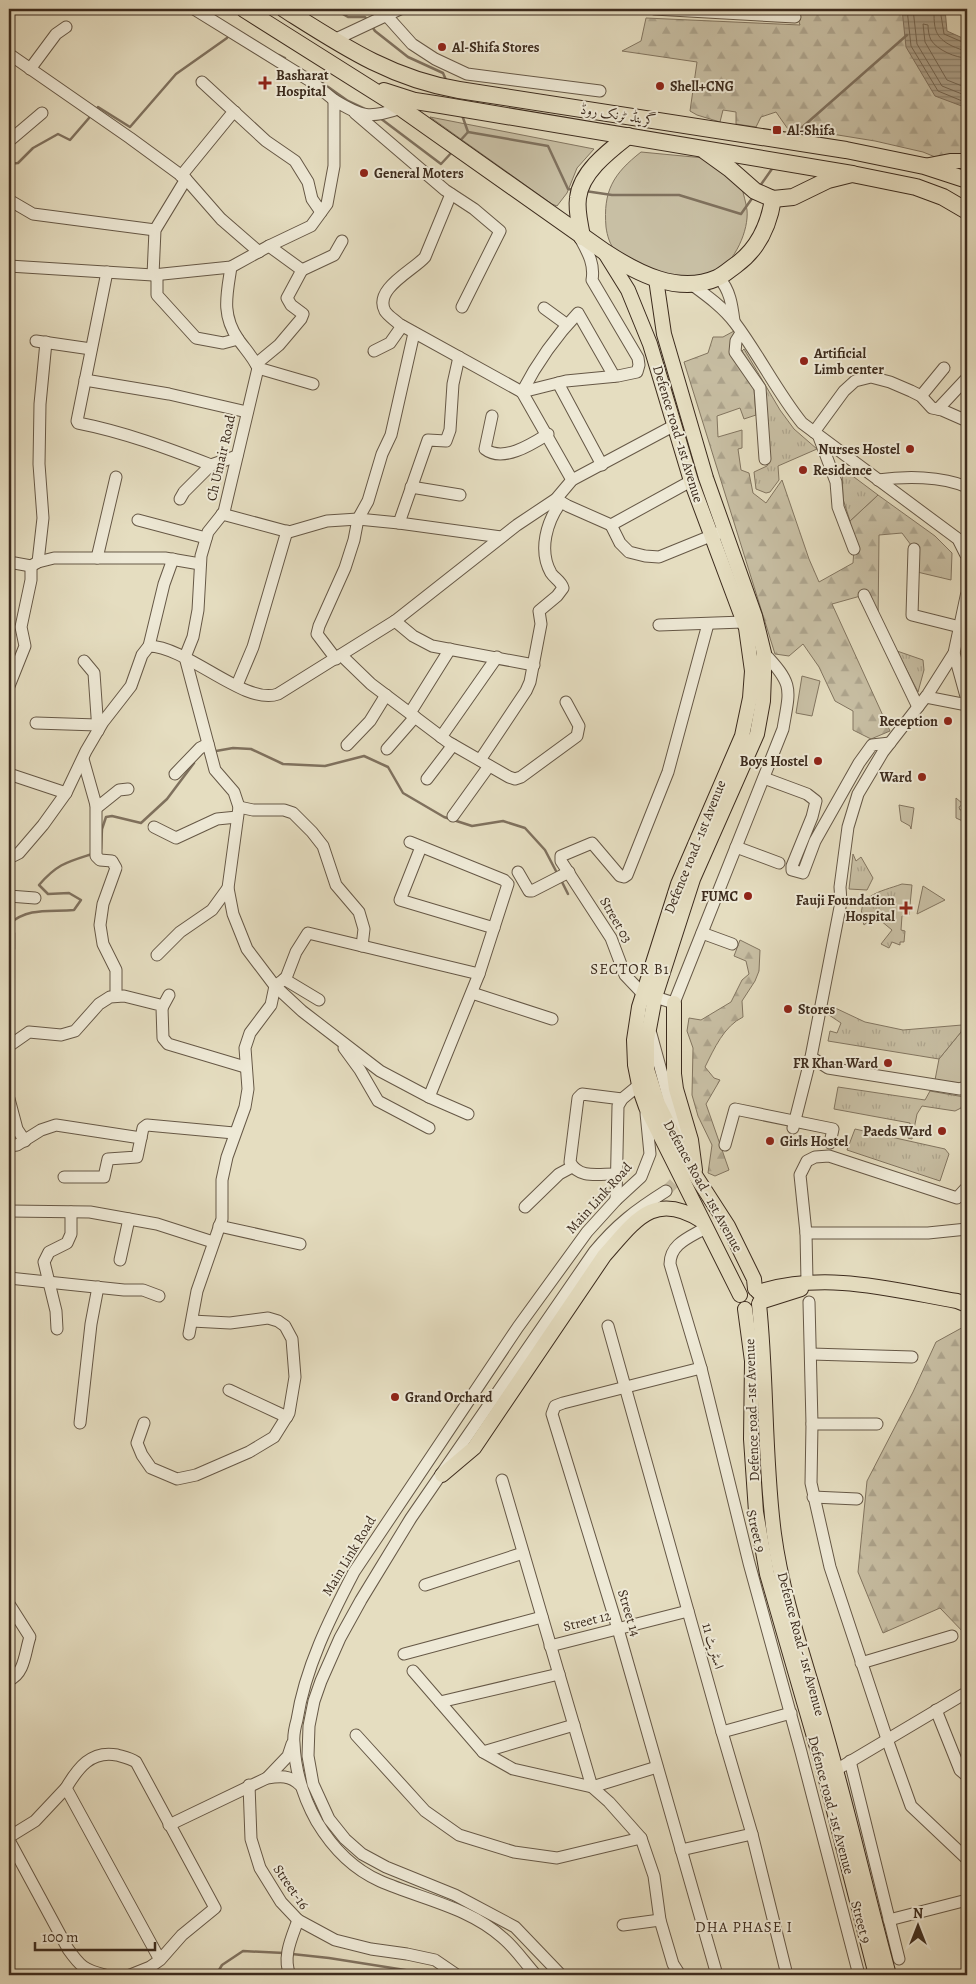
<svg xmlns="http://www.w3.org/2000/svg" width="976" height="1984" font-family="Alegreya,Amiri,serif">
  <style>
    .grass { fill: #c8bfa4; stroke: #827560 }
    .forest { fill: url(#forest-firs); stroke: #827560 }
    .park { fill: url(#park-tufts); stroke: #827560 }
    .water { fill: url(#water-rules); stroke: #7f715e }
    .lines { fill: none; stroke-linecap: round; stroke-linejoin: round }
    .shore { stroke: #746653; stroke-width: 1 }
    .stream { stroke: #7f715e; stroke-width: 2.5 }
    .minor-tunnel { stroke: #c3b99f; stroke-width: 11; stroke-dasharray: 11 5.5; stroke-linecap: butt }
    .minor-casing { stroke: #665846; stroke-width: 13 }
    .major-casing { stroke: #3c2b1d; stroke-width: 16 }
    .highway-casing { stroke: #3c2b1d; stroke-width: 18 }
    .minor { stroke: #eee9d6; stroke-width: 11 }
    .major { stroke: #e5ddc0; stroke-width: 14 }
    .highway { stroke: #e5ddc0; stroke-width: 16 }
    .poi-dot { fill: #8f2418; stroke: #eee9d6; stroke-width: 2 }
    .labels { text-anchor: middle; dominant-baseline: central; stroke-width: 4; stroke-linejoin: round; paint-order: stroke }
    .poi-label { font-size: 14px; font-weight: bold; fill: #3c2b1d; stroke: #eee9d6; text-anchor: start }
    .street-label { font-size: 14px; fill: #3c2b1d; stroke: #eee9d6 }
    .neighbourhood-label { font-size: 15px; letter-spacing: 1px; fill: #3c2b1d; stroke: #eee9d6 }
  </style>
  <defs>
    <pattern id="forest-firs" width="22" height="20" patternUnits="userSpaceOnUse" patternTransform="scale(1.25)"><rect width="22" height="20" fill="#c8bfa4"/><path d="M5 1l3.5 6h-7zM16 11l3.5 6h-7z" fill="#ada48d"/></pattern>
    <pattern id="park-tufts" width="24" height="20" patternUnits="userSpaceOnUse" patternTransform="scale(1.25)"><rect width="24" height="20" fill="#c8bfa4"/><path d="M3 7l-1-3M5 7V3M7 7l1-3M15 17l-1-3M17 17v-4M19 17l1-3" fill="none" stroke="#ada48d"/></pattern>
    <pattern id="water-rules" width="6" height="5" patternUnits="userSpaceOnUse" patternTransform="scale(1.25)"><rect width="6" height="5" fill="#aca089"/><path d="M0 2.5h6" fill="none" stroke="#8d836f"/></pattern>
  </defs>
  <rect width="100%" height="100%" fill="#e5ddc0"/>
  <filter id="stains"><feTurbulence type="fractalNoise" baseFrequency=".004" numOctaves="4"/><feColorMatrix values="0 0 0 0 .2 0 0 0 0 .09 0 0 0 0 .02 0 0 0 .5 -.17"/></filter>
  <radialGradient id="worn" r=".72"><stop offset=".6" stop-color="#630" stop-opacity="0"/><stop offset="1" stop-color="#630" stop-opacity=".3"/></radialGradient>
  <g class="grass">
    <path d="M430,117L594,149L577,168L567,193L557,206L552,204Z"/>
    <path d="M641,152L704,158L742,187C743,194 746,202 747,210C749,230 735,262 716,272C706,278 667,278 656,274C646,270 624,259 616,251C610,246 607,235 606,227C603,191 613,174 641,152Z"/>
    <path d="M802,676L820,681L812,716L796,713Z"/>
    <path d="M956,798L963,804L959,807L960,810L964,809L967,811V823L956,818Z"/>
    <path d="M899,805L914,808L911,829L910,826L901,821Z"/>
    <path d="M923,886L945,900L917,914Z"/>
    <path d="M967,1024L966,1084L935,1080L939,1059L961,1032L962,1025Z"/>
  </g>
  <g class="forest">
    <path d="M795,9H908L967,103V170L923,152L875,141L807,130L790,132L776,112L761,117L756,127L736,124V112L723,110L720,122L697,115L690,111L697,62L622,51L641,41L646,18L800,25Z"/>
    <path d="M734,331L736,337L733,353L754,389L756,415L744,419L740,408L717,416L718,437L742,430V448L738,449L741,470L749,473L753,493L766,503L782,480L809,559L819,582L853,563L854,549L850,521L878,495L935,536L952,553L951,580L913,571L914,549L902,533L879,535L878,624L864,595L832,604L890,731L871,739L853,730V711L835,701L819,667L803,644L789,656L775,654L684,362L708,353L713,337H723Z"/>
    <path d="M740,940L760,950L759,971L755,981L742,1001L743,1017C724,1026 714,1049 705,1067L714,1078L720,1080L706,1104L729,1170L715,1176L708,1173L712,1145L698,1116L692,1095L693,1048L687,1031L689,1018L701,1020L731,1002L742,980L749,974L746,961L734,956Z"/>
    <path d="M967,1325V1636L940,1608L883,1633L858,1572L867,1481L913,1392L936,1342Z"/>
  </g>
  <g class="park">
    <path d="M744,349L780,410L794,429L817,449L778,466L779,480L770,492L766,493L756,489L754,472L767,466L770,459L763,386L742,351Z"/>
    <path d="M842,468L878,495L850,521L843,499Z"/>
    <path d="M897,651L923,660L924,670L918,692Z"/>
    <path d="M853,854L856,861L861,857L873,878L867,890L849,889Z"/>
    <path d="M902,884L912,885L909,915L902,916L901,930L905,931L904,942H900V945L892,942L889,948L881,944L892,930L875,916L864,925C853,895 880,892 902,884Z"/>
    <path d="M831,1006L865,1022L903,1030L962,1025L961,1032L939,1059L828,1041L830,1031L837,1033L841,1023L826,1013Z"/>
    <path d="M838,1087L925,1100L930,1091L964,1097L961,1108L955,1111L922,1106L917,1114L912,1139L908,1138L910,1123L834,1109Z"/>
    <path d="M855,1129L945,1149L949,1154L940,1181L847,1150Z"/>
  </g>
  <path class="water" d="M902,9H945L947,31L967,40V108L935,96L906,47Z"/>
  <g class="lines">
    <g class="shore">
      <path d="M907,9L911,46L938,91L967,103"/>
      <path d="M913,9L917,44L942,86L967,96"/>
      <path d="M934,9C934,28 934,37 952,46C957,48 961,50 967,51"/>
      <path d="M940,9L944,34L967,44"/>
      <path d="M967,58C956,58 937,50 931,40C929,36 928,30 928,25L923,24L925,42L947,80L967,88"/>
    </g>
    <g class="stream">
      <path d="M334,9L348,17H365L368,21"/>
      <path d="M371,25L375,31L408,57L443,73L446,80"/>
      <path d="M279,55L285,58"/>
      <path d="M307,72L348,101L365,109"/>
      <path d="M98,107L130,127L176,74L227,38"/>
      <path d="M462,115L468,132"/>
      <path d="M380,118L441,164L453,151"/>
      <path d="M794,137L799,130L907,35"/>
      <path d="M459,142L468,132L548,146L568,189L575,190"/>
      <path d="M9,164L18,163L33,148L58,134L70,140L89,118"/>
      <path d="M760,186L774,166"/>
      <path d="M585,191L612,195H679L741,214L753,197"/>
      <path d="M216,751L233,748L251,749L283,764L325,766L364,756L388,767L403,793L444,817L472,826L503,821L525,828L545,850L557,873"/>
      <path d="M101,849L102,829L106,817L112,816L141,823L167,799L194,763"/>
      <path d="M561,880L568,894"/>
      <path d="M9,947L14,949V933L9,924C29,907 49,912 74,910L81,900L69,893L48,894L39,885C57,864 67,862 92,854"/>
      <path d="M292,1954L329,1958L424,1973L426,1975"/>
      <path d="M216,1975L222,1965L243,1951L284,1953"/>
    </g>
    <path class="minor-tunnel" d="M666,1191L677,1180L683,1170"/>
    <g class="minor-casing">
      <g id="minor">
        <path d="M194,9L312,82L334,100"/>
        <path d="M654,9L795,17"/>
        <path d="M386,15L412,44L435,59L467,74L600,91"/>
        <path d="M334,40L400,9"/>
        <path d="M9,54L130,138L186,179L221,219L259,252"/>
        <path d="M30,69L56,34L66,27"/>
        <path d="M202,82L266,141L295,161L308,182L312,199L321,212"/>
        <path d="M355,113L445,190L474,209L500,231L462,307"/>
        <path d="M9,141L42,113"/>
        <path d="M181,176L230,116L235,112"/>
        <path d="M451,194L425,257C414,270 373,289 385,311C388,316 395,320 399,324L522,392L572,480"/>
        <path d="M9,200L33,214L155,230"/>
        <path d="M9,266L153,275L231,267L269,246L311,226L327,204L334,166V100C362,117 369,119 401,108"/>
        <path d="M231,267C227,294 221,314 238,339C245,349 253,357 258,368L224,512L208,532L201,556L198,610L193,637L185,657L215,770L234,792L239,807L228,888L233,914L247,949L275,986L302,1011L380,1071L429,1097L468,1114"/>
        <path d="M302,270L334,255L342,241"/>
        <path d="M107,272L77,421L78,423C124,432 167,448 211,465L237,456"/>
        <path d="M153,275L155,230L186,179"/>
        <path d="M157,275V295L196,338L223,343L238,339"/>
        <path d="M719,278C730,290 732,305 734,321"/>
        <path d="M691,284C706,295 723,307 735,323C759,355 777,392 802,423L958,539L967,557V592L954,653L928,694L883,752L858,794L848,827L840,887L841,902L811,1057L793,1128"/>
        <path d="M544,308L566,324"/>
        <path d="M741,333L736,341L735,352L760,388L765,459"/>
        <path d="M36,341L91,349"/>
        <path d="M374,351L390,343L402,326"/>
        <path d="M256,364L279,345L301,319L303,314L291,305L287,298L302,270L269,246"/>
        <path d="M258,368L313,384"/>
        <path d="M85,380L169,394L247,412"/>
        <path d="M558,383L602,465"/>
        <path d="M522,392L566,381L618,376L637,372L639,365L638,358L592,280C595,263 587,251 579,236"/>
        <path d="M522,392C537,363 556,336 578,313L614,376"/>
        <path d="M921,396L944,368"/>
        <path d="M938,409L967,378"/>
        <path d="M492,416L485,449C503,463 532,444 548,434"/>
        <path d="M814,432L844,391L855,381L871,377L890,382L911,391L921,396L932,408L942,410L967,421"/>
        <path d="M819,437L836,482L838,507L854,549"/>
        <path d="M878,480C906,476 941,476 967,487"/>
        <path d="M411,487L460,495"/>
        <path d="M180,499L184,492L211,465"/>
        <path d="M556,499L568,506L611,525L691,481"/>
        <path d="M222,514L289,532L327,521L358,519L399,523L501,537"/>
        <path d="M138,520L206,538"/>
        <path d="M399,523L428,440L446,441L450,430L453,384L459,357"/>
        <path d="M611,525L620,543L629,552L645,556L659,557L718,533"/>
        <path d="M914,549L912,615L960,627"/>
        <path d="M97,558L116,477"/>
        <path d="M9,562L31,566L38,562L54,558H165L200,564"/>
        <path d="M38,562L43,518L39,464L40,404L46,342"/>
        <path d="M864,595L918,707"/>
        <path d="M395,621L413,636L432,646L534,665"/>
        <path d="M659,625L743,622"/>
        <path d="M149,646L164,584L173,559"/>
        <path d="M954,653L967,700"/>
        <path d="M341,655L371,684L448,742L509,777L515,779L521,777L577,736L579,726L566,702"/>
        <path d="M336,659L317,634L319,626L345,568L354,540L358,519L368,501L382,454L391,435L414,333"/>
        <path d="M84,661L94,673L98,731"/>
        <path d="M237,685L253,647L287,531"/>
        <path d="M9,686L25,646L21,627L31,580V566"/>
        <path d="M926,697L967,705"/>
        <path d="M410,713L450,649"/>
        <path d="M36,723L97,725"/>
        <path d="M441,737L497,657"/>
        <path d="M347,745L370,721L386,695"/>
        <path d="M387,749L415,717"/>
        <path d="M83,759L96,805L99,806L119,790L128,789"/>
        <path d="M480,760L526,691L530,682L541,624L539,611L557,596L563,588C561,581 554,578 551,573C538,550 547,521 561,502"/>
        <path d="M9,774L66,793"/>
        <path d="M175,774L200,748L208,744"/>
        <path d="M764,778L807,794L816,801L812,817L792,866V870L803,873L815,841L859,763L872,745L890,743"/>
        <path d="M427,779L453,745"/>
        <path d="M96,805V856L100,860L112,861L116,868L103,904L100,925L103,944L116,970V996"/>
        <path d="M239,807L253,810H284L293,813L312,832L323,846L336,885L359,912L364,929L362,946"/>
        <path d="M453,816L489,766"/>
        <path d="M154,827L176,838L217,819L237,817"/>
        <path d="M410,842L504,880L508,884L479,974L429,1097"/>
        <path d="M421,847L400,900L494,928"/>
        <path d="M736,847L779,863"/>
        <path d="M9,858L19,853L43,825L66,793L86,751L103,722L131,686L142,655L149,646C188,647 245,706 278,694L395,621L517,525L556,499L572,480L675,425"/>
        <path d="M518,872L529,891H532L569,872"/>
        <path d="M9,896L35,898"/>
        <path d="M702,933L732,944"/>
        <path d="M157,955L180,932L212,910L228,888"/>
        <path d="M284,979L319,1000"/>
        <path d="M472,993L552,1019"/>
        <path d="M643,994L625,975L611,938L561,861V856L592,843L620,876L624,877L627,875L668,772L708,624"/>
        <path d="M655,997L674,1003L783,729C790,688 794,685 764,653"/>
        <path d="M162,1008L169,995"/>
        <path d="M651,1034L669,1100L681,1132"/>
        <path d="M9,1046L29,1032L61,1035L75,1031L99,1004L110,997L124,996L160,1005L162,1008L163,1038L168,1044L245,1067"/>
        <path d="M344,1048L360,1070L378,1101L429,1128"/>
        <path d="M811,1057L828,1068L960,1089L967,1086"/>
        <path d="M9,1099L17,1129L25,1141"/>
        <path d="M725,1145L735,1109L833,1129L830,1143"/>
        <path d="M9,1146L17,1145L41,1130L56,1125L141,1138"/>
        <path d="M615,1174C598,1174 579,1179 570,1162L578,1098L582,1094L622,1099"/>
        <path d="M64,1177H104L108,1159L137,1157L143,1128L147,1125L234,1133"/>
        <path d="M616,1200L618,1106L622,1099L639,1085"/>
        <path d="M525,1207L559,1174L572,1167"/>
        <path d="M9,1211L90,1212L157,1224L213,1242"/>
        <path d="M219,1226L300,1244"/>
        <path d="M707,1227C691,1237 670,1243 670,1264L701,1368L749,1563L801,1752L859,1975"/>
        <path d="M806,1233H928L967,1229"/>
        <path d="M120,1260L129,1219"/>
        <path d="M9,1278L124,1290H143L159,1296"/>
        <path d="M807,1281L806,1233L800,1175L807,1161L815,1157L829,1156L957,1198L967,1187"/>
        <path d="M809,1302L812,1424L811,1483L830,1567L887,1739L911,1806L967,1859"/>
        <path d="M608,1326L722,1732L752,1834L787,1975"/>
        <path d="M57,1329L56,1311L44,1262L49,1252L67,1243L71,1234V1212"/>
        <path d="M189,1334L197,1291L222,1219V1180L227,1157L245,1107L248,1089L245,1048L250,1033L271,1005L275,986L286,978L296,952L308,933L479,974"/>
        <path d="M811,1354L912,1357"/>
        <path d="M701,1368L563,1403L555,1406L552,1414L618,1629L717,1975"/>
        <path d="M229,1390L287,1417"/>
        <path d="M80,1423L91,1324L98,1287"/>
        <path d="M144,1423L137,1443L142,1455L151,1468L177,1479L196,1475L249,1452L274,1437L289,1413L295,1377L292,1339L285,1326L278,1321L268,1318L230,1323L192,1321"/>
        <path d="M812,1424H877"/>
        <path d="M502,1480L592,1787L657,1767"/>
        <path d="M813,1497L857,1499"/>
        <path d="M425,1585L523,1553"/>
        <path d="M9,1604L30,1637C25,1651 25,1674 9,1680"/>
        <path d="M550,1646L688,1611"/>
        <path d="M404,1654L542,1617"/>
        <path d="M861,1663L952,1636"/>
        <path d="M413,1671L483,1752L513,1769L592,1787L609,1802L641,1838L654,1876L660,1920L673,1964L680,1975"/>
        <path d="M440,1702L559,1674"/>
        <path d="M936,1710L960,1770L967,1776"/>
        <path d="M722,1732L791,1713"/>
        <path d="M356,1735L425,1811L459,1835L514,1852L557,1858L641,1838"/>
        <path d="M483,1752L574,1725"/>
        <path d="M850,1761L899,1959"/>
        <path d="M836,1770L964,1694"/>
        <path d="M267,1778L288,1756L292,1744"/>
        <path d="M249,1785L251,1839L260,1868L281,1902L298,1920L335,1940L371,1949L407,1954L435,1960L457,1975"/>
        <path d="M169,1825L267,1778C280,1776 290,1775 300,1785"/>
        <path d="M9,1837L35,1821L66,1788"/>
        <path d="M9,1840L68,1949C80,1966 84,1970 105,1975"/>
        <path d="M681,1850L752,1834"/>
        <path d="M889,1920L967,1900"/>
        <path d="M623,1925L660,1920"/>
        <path d="M130,1975L150,1967L160,1960L182,1935L215,1908L136,1762C130,1758 124,1757 117,1755C91,1750 78,1768 66,1788L160,1960"/>
        <path d="M290,1975C282,1957 292,1937 298,1920"/>
        <path d="M536,1975C525,1963 515,1948 503,1938C469,1907 421,1899 380,1881C353,1869 332,1847 317,1822C303,1797 295,1771 294,1743C293,1735 295,1727 297,1720C305,1668 330,1618 354,1572L518,1327L587,1232L616,1200L641,1177L650,1154L646,1113"/>
        <path d="M561,1975L515,1927L455,1895L386,1867L362,1854L345,1839L329,1819L313,1784L308,1756L309,1726L314,1701L321,1681L340,1638L361,1600L411,1518L594,1252C617,1224 636,1210 666,1191"/>
      </g>
    </g>
    <g class="major-casing">
      <g id="major">
        <path d="M924,166L950,161H967"/>
        <path d="M605,253L628,290L650,344L691,481L746,628L752,671L750,698L742,736L678,884L639,1007L634,1040L635,1065L640,1090L646,1107L740,1295"/>
        <path d="M656,279L664,334L706,478L755,616L764,653V675L763,701L757,734L693,879L655,997L647,1040V1069L658,1104L688,1164L728,1226L754,1279L755,1289"/>
        <path d="M674,1003V1074L676,1089L691,1140L695,1170"/>
        <path d="M758,1292C825,1271 889,1289 957,1301L967,1305"/>
        <path d="M760,1302L801,1289"/>
        <path d="M759,1304C767,1381 764,1458 774,1534C783,1602 808,1668 826,1734C849,1814 867,1895 889,1975"/>
        <path d="M745,1309L752,1361L751,1439L756,1512L767,1574L823,1768L876,1975"/>
        <path d="M442,1475L474,1448L604,1256C635,1221 654,1190 702,1221"/>
      </g>
    </g>
    <g class="highway-casing">
      <g id="highway">
        <path d="M244,9L401,108L605,252C637,273 678,295 717,278C724,275 730,269 736,265C758,249 769,225 773,199"/>
        <path d="M284,9C341,45 391,79 459,90L846,150L924,166L967,180"/>
        <path d="M384,91L415,101L441,105L852,174"/>
        <path d="M705,151L730,169L755,191L773,199L793,197L828,180L852,174L916,187L943,197L967,211"/>
        <path d="M582,237C580,224 576,211 578,198C581,172 609,151 628,136"/>
      </g>
    </g>
    <use href="#minor" class="minor"/>
    <use href="#major" class="major"/>
    <use href="#highway" class="highway"/>
  </g>
  <g class="poi-dot">
    <circle cx="442" cy="47" r="5"/>
    <path d="M262.5 75.5h5v5h5v5h-5v5h-5v-5h-5v-5h5z"/>
    <circle cx="660" cy="86" r="5"/>
    <rect x="772" y="125" width="10" height="10" rx="2.5"/>
    <circle cx="364" cy="173" r="5"/>
    <circle cx="804" cy="361" r="5"/>
    <circle cx="910" cy="449" r="5"/>
    <circle cx="803" cy="470" r="5"/>
    <circle cx="948" cy="721" r="5"/>
    <circle cx="818" cy="761" r="5"/>
    <circle cx="922" cy="777" r="5"/>
    <circle cx="748" cy="896" r="5"/>
    <path d="M903.5 900.5h5v5h5v5h-5v5h-5v-5h-5v-5h5z"/>
    <circle cx="788" cy="1009" r="5"/>
    <circle cx="888" cy="1063" r="5"/>
    <circle cx="942" cy="1131" r="5"/>
    <circle cx="770" cy="1141" r="5"/>
    <circle cx="395" cy="1397" r="5"/>
  </g>
  <g class="labels">
    <g class="poi-label">
      <text x="452" y="47">Al-Shifa Stores</text>
      <text x="276" y="75">Basharat<tspan x="276" dy="16">Hospital</tspan></text>
      <text x="670" y="86">Shell+CNG</text>
      <text x="787" y="130">Al-Shifa</text>
      <text x="374" y="173">General Moters</text>
      <text x="814" y="353">Artificial<tspan x="814" dy="16">Limb center</tspan></text>
      <text x="900" y="449" text-anchor="end">Nurses Hostel</text>
      <text x="813" y="470">Residence</text>
      <text x="938" y="721" text-anchor="end">Reception</text>
      <text x="808" y="761" text-anchor="end">Boys Hostel</text>
      <text x="912" y="777" text-anchor="end">Ward</text>
      <text x="738" y="896" text-anchor="end">FUMC</text>
      <text x="895" y="900" text-anchor="end">Fauji Foundation<tspan x="895" dy="16">Hospital</tspan></text>
      <text x="798" y="1009">Stores</text>
      <text x="878" y="1063" text-anchor="end">FR Khan Ward</text>
      <text x="932" y="1131" text-anchor="end">Paeds Ward</text>
      <text x="780" y="1141">Girls Hostel</text>
      <text x="405" y="1397">Grand Orchard</text>
    </g>
    <g class="street-label">
      <text transform="translate(618 115) rotate(9)">گرینڈ ٹرنک روڈ</text>
      <text transform="translate(678 434) rotate(73)">Defence road -1st Avenue</text>
      <text transform="translate(221 458) rotate(-77)">Ch Umair Road</text>
      <text transform="translate(695 847) rotate(-68)">Defence road -1st Avenue</text>
      <text transform="translate(616 920) rotate(60)">Street 03</text>
      <text transform="translate(703 1186) rotate(61)">Defence Road - 1st Avenue</text>
      <text transform="translate(599 1198) rotate(-48)">Main Link Road</text>
      <text transform="translate(752 1410) rotate(-92)">Defence road -1st Avenue</text>
      <text transform="translate(756 1531) rotate(76)">Street 9</text>
      <text transform="translate(349 1556) rotate(-59)">Main Link Road</text>
      <text transform="translate(629 1613) rotate(73)">Street 14</text>
      <text transform="translate(587 1621) rotate(-14)">Street 12</text>
      <text transform="translate(801 1644) rotate(75)">Defence Road - 1st Avenue</text>
      <text transform="translate(713 1646) rotate(74)">اسٹریٹ 11</text>
      <text transform="translate(831 1805) rotate(75)">Defence road -1st Avenue</text>
      <text transform="translate(291 1887) rotate(55)">Street-16</text>
      <text transform="translate(861 1922) rotate(75)">Street 9</text>
    </g>
    <g class="neighbourhood-label">
      <text x="630" y="969">SECTOR B1</text>
      <text x="744" y="1927">DHA PHASE I</text>
    </g>
  </g>
  <rect width="976" height="1984" fill="none" stroke="#e5ddc0" stroke-width="30"/>
  <rect x="10" y="10" width="956" height="1964" fill="none" stroke="#3c2b1d" stroke-width="2.5"/>
  <rect x="15" y="15" width="946" height="1954" fill="none" stroke="#3c2b1d"/>
  <g transform="translate(918 1926)" stroke="#eee9d6" stroke-width="4" paint-order="stroke">
  <path d="M0-4L9 19L0 12L-9 19Z" fill="#3c2b1d"/>
  <text y="-8" font-size="14" font-weight="bold" text-anchor="middle" fill="#3c2b1d">N</text>
  </g>
  <path d="M35 1942v8h120v-8" fill="none" stroke="#3c2b1d" stroke-width="2.5"/>
  <text x="42" y="1942" font-size="15" fill="#3c2b1d" stroke="#eee9d6" stroke-width="4" paint-order="stroke">100 m</text>
  <rect width="100%" height="100%" filter="url(#stains)"/>
  <rect width="100%" height="100%" fill="url(#worn)"/>
</svg>
